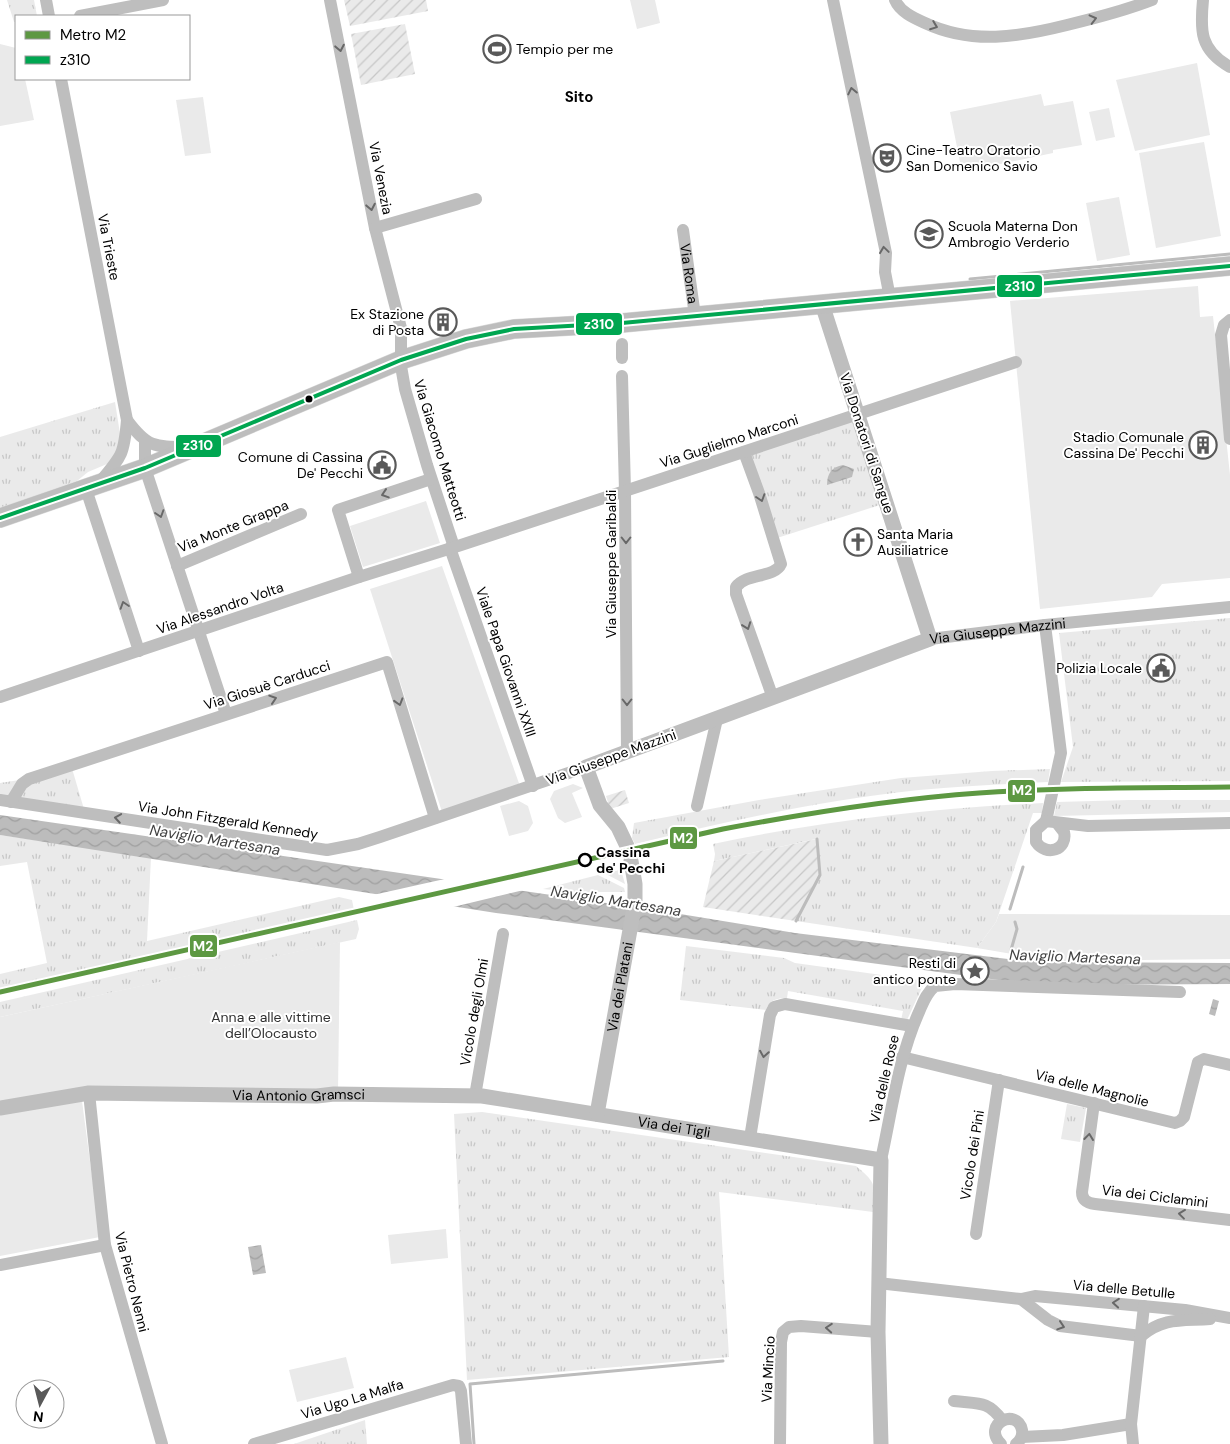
<svg xmlns="http://www.w3.org/2000/svg" width="1230" height="1444" font-family="'DM Sans',sans-serif">
  <style>
    .grass { fill: url(#grass-tufts) }
    .park { fill: #eaeaea }
    .garden { fill: url(#garden-furrows) }
    .water { fill: url(#water-waves) }
    .pier { fill: #fff }
    .lines { fill: none; stroke-linecap: round; stroke-linejoin: round }
    .stream { stroke: #bcbcbc; stroke-width: 3 }
    .primary-casing { stroke: #dbdbdb; stroke-width: 20 }
    .minor { stroke: #bebebe; stroke-width: 12 }
    .tertiary { stroke: #bebebe; stroke-width: 15 }
    .primary { stroke: #bdbdbd; stroke-width: 19 }
    .bus-1-casing { stroke: #fff; stroke-width: 8 }
    .bus-1 { stroke: #00a651; stroke-width: 4 }
    .metro-1-casing { stroke: #fff; stroke-width: 9 }
    .metro-1 { stroke: #5d9842; stroke-width: 5 }
    .oneway { stroke: #686868 }
    .bus-dot { fill: #000; stroke: #fff; stroke-width: 2 }
    .stop-dot { fill: #fff; stroke: #000; stroke-width: 2.5 }
    .labels { text-anchor: middle; dominant-baseline: central; stroke-width: 4; stroke-linejoin: round; paint-order: stroke }
    .poi-label { font-size: 14px; fill: #000; stroke: #fff; text-anchor: end }
    .street-label { font-size: 14px; fill: #000; stroke: #fff }
    .stop-label { font-size: 14px; font-weight: bold; fill: #000; stroke: #fff; text-anchor: start }
    .park-label { font-size: 14px; fill: #303030; stroke: #fff }
    .neighbourhood-label { font-size: 15px; font-weight: bold; fill: #000; stroke: #fff }
    .water-label { font-size: 15px; font-style: italic; fill: #414141; stroke: #fff }
    .line-badge { stroke: #fff; stroke-width: 2 }
    .badge-label { font-size: 14px; text-anchor: middle; font-weight: bold; fill: #fff }
  </style>
  <defs>
    <pattern id="grass-tufts" width="24" height="20" patternUnits="userSpaceOnUse" patternTransform="scale(1.25)"><rect width="24" height="20" fill="#eaeaea"/><path d="M3 7l-1-3M5 7V3M7 7l1-3M15 17l-1-3M17 17v-4M19 17l1-3" fill="none" stroke="#c7c7c7"/></pattern>
    <pattern id="garden-furrows" width="10" height="10" patternUnits="userSpaceOnUse" patternTransform="scale(1.25)"><rect width="10" height="10" fill="#eaeaea"/><path d="M-1 1l2-2M0 10L10 0M9 11l2-2" fill="none" stroke="#c7c7c7"/></pattern>
    <pattern id="water-waves" width="16" height="10" patternUnits="userSpaceOnUse" patternTransform="scale(1.25)"><rect width="16" height="10" fill="#bcbcbc"/><path d="M0 5q4-4 8 0t8 0" fill="none" stroke="#a0a0a0"/></pattern>
  </defs>
  <rect width="100%" height="100%" fill="#fff"/>
  <g class="grass">
    <path d="M7,0H34L37,16H16V22H14Z"/>
    <path d="M115,402L121,440L119,451L107,464L88,472L77,481L0,508V437Z"/>
    <path d="M857,415L886,503L774,539L744,451Z"/>
    <path d="M1230,618V781L1061,782L1073,747L1059,633Z"/>
    <path d="M71,765L86,816L0,802V783L26,779Z"/>
    <path d="M1050,769L1048,782C1004,784 962,786 919,790C823,800 728,821 635,844L632,838L634,823L759,800L901,778L992,771Z"/>
    <path d="M1129,800H1230V812L1054,816L1057,802Z"/>
    <path d="M1043,803L1042,813H1033L996,922L977,948L796,921L820,875L816,839L714,861L715,854L713,844C822,821 932,808 1043,803Z"/>
    <path d="M0,835L151,857L147,941L339,897L352,900L354,910L0,989V974L47,963L27,862L0,866Z"/>
    <path d="M621,870L625,884L604,873Z"/>
    <path d="M598,875L624,888L625,892H575L543,889Z"/>
    <path d="M357,920L359,929L356,939L0,1017V1002Z"/>
    <path d="M686,946L784,958L795,963L925,981L907,1020H901L903,1011L788,991L787,998C777,998 769,1000 766,1010L680,1000Z"/>
    <path d="M1067,1104L1086,1108L1080,1142L1061,1139Z"/>
    <path d="M482,1112L856,1166C878,1184 875,1186 873,1212L719,1192L729,1357L467,1380L454,1114Z"/>
    <path d="M365,1420L367,1444H294Z"/>
  </g>
  <g class="park">
    <path d="M630,0H655L660,23L637,29Z"/>
    <path d="M0,44L16,48V79H25L34,120L0,126Z"/>
    <path d="M1197,63L1210,135L1135,151L1116,80Z"/>
    <path d="M1041,94L1044,106L1073,101L1082,145L1053,150V153L962,172L950,112Z"/>
    <path d="M203,97L211,153L185,156L176,100Z"/>
    <path d="M1109,108L1115,137L1096,141L1089,112Z"/>
    <path d="M1204,142L1221,236L1156,248L1139,153Z"/>
    <path d="M1119,197L1130,255L1097,261L1086,203Z"/>
    <path d="M1198,286L1200,317L1213,316L1230,475V578L1162,584L1152,597L1040,609L1010,301Z"/>
    <path d="M426,501L440,543L363,567L350,526Z"/>
    <path d="M442,566L521,789L443,815L370,589Z"/>
    <path d="M573,784L583,788L572,793L582,817L565,823L558,818L550,799L554,791Z"/>
    <path d="M519,801L528,806L533,823L528,831L509,836L500,806Z"/>
    <path d="M999,914L1230,915V959L1054,961L977,948L996,922Z"/>
    <path d="M340,942L338,1092L0,1103V1017Z"/>
    <path d="M82,1101L100,1237L0,1256V1112Z"/>
    <path d="M446,1229L448,1258L391,1264L388,1235Z"/>
    <path d="M346,1357L354,1388L297,1402L289,1370Z"/>
  </g>
  <g class="garden">
    <path d="M344,0H426L428,11L350,26Z"/>
    <path d="M405,24L415,74L361,85L351,34Z"/>
    <path d="M625,790L629,803L610,809L606,796Z"/>
    <path d="M817,839L820,875L796,921L703,907L714,861Z"/>
  </g>
  <g class="water">
    <path d="M843,465L854,469L852,477L827,485C827,473 832,467 843,465Z"/>
    <path d="M0,815L662,911L795,933L1016,960L1049,962L1230,963V984L1068,985L1006,981L496,913L0,835Z"/>
    <path d="M1213,999L1219,1001L1215,1016L1209,1014Z"/>
    <path d="M261,1245L266,1273L253,1275L248,1247Z"/>
  </g>
  <path class="pier" d="M449,878L528,889L449,908L373,895Z"/>
  <g class="lines">
    <g class="stream">
      <path d="M970,279L1230,254"/>
      <path d="M1010,909L1023,867"/>
      <path d="M796,921L820,875L817,839"/>
      <path d="M1011,950L1017,929L1015,922"/>
      <path d="M474,1444L470,1384L723,1361"/>
    </g>
    <g class="primary-casing">
      <path id="primary" d="M0,518L145,468L401,360L466,339L514,329L622,323L1230,266"/>
    </g>
    <g class="minor">
      <path d="M46,0L49,16"/>
      <path d="M330,0L375,228L401,328V366L405,389L427,465L454,547"/>
      <path d="M833,0L886,253L885,272L890,298"/>
      <path d="M895,0C900,12 914,18 925,23C972,45 1019,37 1067,25C1096,18 1124,11 1152,0"/>
      <path d="M1203,0C1200,31 1200,50 1230,67"/>
      <path d="M80,16L163,0"/>
      <path d="M61,79L127,420C124,455 122,456 99,483"/>
      <path d="M375,228L476,199"/>
      <path id="s1" d="M683,230L695,316"/>
      <path d="M1230,320L1224,325L1221,335L1230,439"/>
      <path d="M622,358V344"/>
      <path d="M622,376L625,491L627,752"/>
      <path d="M127,420C147,447 154,447 187,447"/>
      <path d="M145,441V468L226,714"/>
      <path d="M744,452L759,493L781,564C775,578 746,573 736,587V594L773,698"/>
      <path d="M86,489L139,651"/>
      <path d="M450,548L533,786"/>
      <path d="M177,566L301,514"/>
      <path d="M359,577L338,510L431,479"/>
      <path d="M1045,625L1061,753L1046,821"/>
      <path id="s2" d="M930,639L1045,625L1230,607"/>
      <path d="M0,697L359,577L458,546L1016,362"/>
      <path d="M0,800L327,850L358,844L380,837L586,767"/>
      <path d="M11,802L22,784L29,779L387,662L435,818"/>
      <path d="M697,806L717,719"/>
      <path d="M1057,823L1064,832C1068,850 1046,857 1036,842V830L1046,821L1088,826L1230,823"/>
      <path d="M902,1057L1175,1123L1180,1121L1184,1117L1198,1062L1204,1059L1230,1065"/>
      <path d="M89,1093L105,1245L162,1444"/>
      <path d="M475,1096L503,934"/>
      <path d="M1094,1103L1082,1192C1082,1200 1087,1203 1095,1204L1230,1220"/>
      <path d="M750,1138L770,1015L774,1007L785,1004L912,1026"/>
      <path d="M881,1160C892,1110 898,1059 919,1012C923,1003 926,993 935,986L955,984L1180,992"/>
      <path d="M976,1234L999,1080"/>
      <path d="M0,1265L105,1245"/>
      <path d="M878,1283L1021,1299L1035,1296L1185,1310L1230,1318"/>
      <path d="M1021,1299L1048,1320L1060,1326L1141,1336C1164,1317 1182,1321 1210,1319"/>
      <path d="M954,1401C978,1404 987,1400 1002,1420"/>
      <path d="M1022,1437L1063,1435L1131,1424"/>
      <path d="M254,1444L453,1385L459,1386L461,1391L466,1444"/>
      <path d="M780,1444L781,1342L783,1332L789,1327L801,1326L878,1332"/>
      <path d="M1001,1444C981,1424 1017,1407 1022,1430C1023,1436 1021,1440 1016,1444"/>
      <path d="M1133,1444L1131,1424L1144,1306"/>
    </g>
    <g class="tertiary">
      <path d="M627,846L618,827L600,805L586,767L930,639L822,304"/>
      <path id="s3" d="M0,1108L89,1093L317,1096L334,1094L482,1096L881,1160L878,1332L881,1444"/>
      <path id="s4" d="M597,1114L635,902V884L631,861"/>
    </g>
    <use href="#primary" class="primary"/>
    <g class="bus-1-casing">
      <path id="bus-1" d="M0,518L145,468L401,360L466,339L514,329L622,323L1230,266"/>
    </g>
    <use href="#bus-1" class="bus-1"/>
    <g class="metro-1-casing">
      <path id="metro-1" d="M0,992L723,829C808,813 893,799 979,793C1063,787 1146,788 1230,787"/>
    </g>
    <use href="#metro-1" class="metro-1"/>
  </g>
  <defs><path id="oneway-chevron" d="M-2-3.5L2.5 0L-2 3.5" fill="none" stroke-width="1.6" stroke-linecap="round" stroke-linejoin="round" transform="scale(1.25)"/></defs>
  <g class="oneway">
    <use href="#oneway-chevron" transform="translate(1093 19) rotate(-14)"/>
    <use href="#oneway-chevron" transform="translate(934 26) rotate(21)"/>
    <use href="#oneway-chevron" transform="translate(340 48) rotate(79)"/>
    <use href="#oneway-chevron" transform="translate(852 91) rotate(-102)"/>
    <use href="#oneway-chevron" transform="translate(371 207) rotate(79)"/>
    <use href="#oneway-chevron" transform="translate(884 250) rotate(-98)"/>
    <use href="#oneway-chevron" transform="translate(385 494) rotate(162)"/>
    <use href="#oneway-chevron" transform="translate(761 498) rotate(72)"/>
    <use href="#oneway-chevron" transform="translate(160 514) rotate(72)"/>
    <use href="#oneway-chevron" transform="translate(626 540) rotate(90)"/>
    <use href="#oneway-chevron" transform="translate(124 605) rotate(-108)"/>
    <use href="#oneway-chevron" transform="translate(747 626) rotate(70)"/>
    <use href="#oneway-chevron" transform="translate(273 699) rotate(-18)"/>
    <use href="#oneway-chevron" transform="translate(399 702) rotate(73)"/>
    <use href="#oneway-chevron" transform="translate(627 702) rotate(90)"/>
    <use href="#oneway-chevron" transform="translate(118 818) rotate(-171)"/>
    <use href="#oneway-chevron" transform="translate(764 1054) rotate(99)"/>
    <use href="#oneway-chevron" transform="translate(1089 1137) rotate(-83)"/>
    <use href="#oneway-chevron" transform="translate(1182 1214) rotate(-173)"/>
    <use href="#oneway-chevron" transform="translate(1116 1303) rotate(-175)"/>
    <use href="#oneway-chevron" transform="translate(1061 1326) rotate(18)"/>
    <use href="#oneway-chevron" transform="translate(829 1328) rotate(-176)"/>
  </g>
  <defs>
    <g id="stadium-ring" transform="scale(1.4375)"><circle r="9.5" fill="#fff" stroke="#595959" stroke-width="1.5"/><path d="M0-5a6.5 5 0 1 0 0 10a6.5 5 0 1 0 0-10ZM-3.5-1.8h7v3.6h-7Z" fill="#595959"/></g>
    <g id="theatre-ring" transform="scale(1.4375)"><circle r="9.5" fill="#fff" stroke="#595959" stroke-width="1.5"/><path d="M-5-5.5Q0-4 5-5.5V0Q5 5 0 6Q-5 5-5 0ZM-3.3-2.5H-1v1.5H-3.3ZM1-2.5H3.3v1.5H1ZM-2.8 1Q0 5.5 2.8 1Z" fill="#595959"/></g>
    <g id="school-ring" transform="scale(1.4375)"><circle r="9.5" fill="#fff" stroke="#595959" stroke-width="1.5"/><path d="M0-5L7-2L0 1L-7-2ZM-4 1L0 2.5L4 1V4Q0 6-4 4Z" fill="#595959"/></g>
    <g id="building-ring" transform="scale(1.4375)"><circle r="9.5" fill="#fff" stroke="#595959" stroke-width="1.5"/><path d="M-4-6H4V6H1V3H-1V6H-4ZM-2.5-4.3h1.7v1.8h-1.7ZM.8-4.3h1.7v1.8H.8ZM-2.5-1h1.7V.8h-1.7ZM.8-1h1.7V.8H.8Z" fill="#595959"/></g>
    <g id="civic-ring" transform="scale(1.4375)"><circle r="9.5" fill="#fff" stroke="#595959" stroke-width="1.5"/><path d="M-.6-6.5H3V-4.5H.6V-3L4-1V1h2V6H-6V1h2V-1L-.6-3ZM-1.2 2.5V6h2.4V2.5Z" fill="#595959"/></g>
    <g id="church-ring" transform="scale(1.4375)"><circle r="9.5" fill="#fff" stroke="#595959" stroke-width="1.5"/><path d="M-1.2-6h2.4v3.5h3.3v2.4h-3.3V6h-2.4V-.1h-3.3v-2.4h3.3Z" fill="#595959"/></g>
    <g id="sight-ring" transform="scale(1.4375)"><circle r="9.5" fill="#fff" stroke="#595959" stroke-width="1.5"/><path d="M0-6L1.8-2.2L6-1.7L2.9 1.2L3.7 5.4L0 3.3L-3.7 5.4L-2.9 1.2L-6-1.7L-1.8-2.2Z" fill="#595959"/></g>
  </defs>
  <g fill-rule="evenodd">
    <use href="#stadium-ring" x="497" y="49"/>
    <use href="#theatre-ring" x="887" y="158"/>
    <use href="#school-ring" x="929" y="234"/>
    <use href="#building-ring" x="443" y="322"/>
    <use href="#building-ring" x="1203" y="445"/>
    <use href="#civic-ring" x="382" y="465"/>
    <use href="#church-ring" x="858" y="542"/>
    <use href="#civic-ring" x="1161" y="668"/>
    <use href="#sight-ring" x="975" y="971"/>
  </g>
  <circle class="bus-dot" cx="309" cy="399" r="4.5"/>
  <circle class="stop-dot" cx="585" cy="860" r="6"/>
  <g class="labels">
    <g class="poi-label">
      <text x="516" y="49" text-anchor="start">Tempio per me</text>
      <text x="906" y="150" text-anchor="start">Cine-Teatro Oratorio<tspan x="906" dy="16">San Domenico Savio</tspan></text>
      <text x="948" y="226" text-anchor="start">Scuola Materna Don<tspan x="948" dy="16">Ambrogio Verderio</tspan></text>
      <text x="424" y="314">Ex Stazione<tspan x="424" dy="16">di Posta</tspan></text>
      <text x="1184" y="437">Stadio Comunale<tspan x="1184" dy="16">Cassina De' Pecchi</tspan></text>
      <text x="363" y="457">Comune di Cassina<tspan x="363" dy="16">De' Pecchi</tspan></text>
      <text x="877" y="534" text-anchor="start">Santa Maria<tspan x="877" dy="16">Ausiliatrice</tspan></text>
      <text x="1142" y="668">Polizia Locale</text>
      <text x="956" y="963">Resti di<tspan x="956" dy="16">antico ponte</tspan></text>
    </g>
    <g class="street-label">
      <text transform="translate(381 178) rotate(79)">Via Venezia</text>
      <text transform="translate(109 247) rotate(79)">Via Trieste</text>
      <text stroke="none"><textPath href="#s1" startOffset="44">Via Roma</textPath></text>
      <text transform="translate(729 441) rotate(-18)">Via Guglielmo Marconi</text>
      <text transform="translate(867 443) rotate(72)">Via Donatori di Sangue</text>
      <text transform="translate(440 450) rotate(73)">Via Giacomo Matteotti</text>
      <text transform="translate(233 526) rotate(-22)">Via Monte Grappa</text>
      <text transform="translate(611 564) rotate(-90)">Via Giuseppe Garibaldi</text>
      <text transform="translate(220 608) rotate(-19)">Via Alessandro Volta</text>
      <text stroke="none"><textPath href="#s2" startOffset="68">Via Giuseppe Mazzini</textPath></text>
      <text transform="translate(506 662) rotate(71)">Viale Papa Giovanni XXIII</text>
      <text transform="translate(267 685) rotate(-18)">Via Giosuè Carducci</text>
      <text transform="translate(611 757) rotate(-20)">Via Giuseppe Mazzini</text>
      <text transform="translate(228 820) rotate(9)">Via John Fitzgerald Kennedy</text>
      <text stroke="none"><textPath href="#s4" startOffset="129">Via dei Platani</textPath></text>
      <text transform="translate(474 1012) rotate(-80)">Vicolo degli Olmi</text>
      <text transform="translate(884 1079) rotate(-77)">Via delle Rose</text>
      <text transform="translate(1092 1088) rotate(14)">Via delle Magnolie</text>
      <text stroke="none"><textPath href="#s3" startOffset="300">Via Antonio Gramsci</textPath></text>
      <text stroke="none"><textPath href="#s3" startOffset="678">Via dei Tigli</textPath></text>
      <text transform="translate(972 1155) rotate(-81)">Vicolo dei Pini</text>
      <text transform="translate(1155 1196) rotate(7)">Via dei Ciclamini</text>
      <text transform="translate(132 1282) rotate(76)">Via Pietro Nenni</text>
      <text transform="translate(1124 1289) rotate(5)">Via delle Betulle</text>
      <text transform="translate(768 1369) rotate(-87)">Via Mincio</text>
      <text transform="translate(352 1399) rotate(-17)">Via Ugo La Malfa</text>
    </g>
    <g class="stop-label">
      <text x="596" y="852">Cassina<tspan x="596" dy="16">de' Pecchi</tspan></text>
    </g>
    <g class="park-label">
      <text x="271" y="1017">Anna e alle vittime<tspan x="271" dy="16">dell’Olocausto</tspan></text>
    </g>
    <g class="neighbourhood-label">
      <text x="579" y="97">Sito</text>
    </g>
    <g class="water-label">
      <text transform="translate(215 840) rotate(9)">Naviglio Martesana</text>
      <text transform="translate(616 901) rotate(9)">Naviglio Martesana</text>
      <text transform="translate(1075 957) rotate(2)">Naviglio Martesana</text>
    </g>
  </g>
  <g class="line-badge">
    <rect x="996" y="274" width="47" height="24" rx="5" fill="#00a651"/>
    <rect x="575" y="312" width="48" height="24" rx="5" fill="#00a651"/>
    <rect x="175" y="434" width="47" height="24" rx="5" fill="#00a651"/>
    <rect x="1007" y="779" width="29" height="24" rx="5" fill="#5d9842"/>
    <rect x="669" y="826" width="29" height="24" rx="5" fill="#5d9842"/>
    <rect x="189" y="934" width="29" height="24" rx="5" fill="#5d9842"/>
  </g>
  <g class="badge-label">
    <text x="1020" y="291">z310</text>
    <text x="599" y="329">z310</text>
    <text x="198" y="450">z310</text>
    <text x="1022" y="795">M2</text>
    <text x="683" y="843">M2</text>
    <text x="203" y="951">M2</text>
  </g>
  <rect x="15" y="15" width="175" height="65" fill="#ffffff" stroke="#999999"/>
  <rect x="25" y="31" width="25" height="8" fill="#5d9842" stroke="#999999"/>
  <text x="60" y="40" font-size="15" fill="#000000">Metro M2</text>
  <rect x="25" y="56" width="25" height="8" fill="#00a651" stroke="#999999"/>
  <text x="60" y="65" font-size="15" fill="#000000">z310</text>
  <g transform="translate(40 1404) rotate(187)"><circle r="24" fill="#ffffff" stroke="#999999"/>
  <path d="M0-4L9 19L0 12L-9 19Z" fill="#595959"/>
  <text y="-8" font-size="14" font-weight="bold" text-anchor="middle" fill="#000000">N</text>
  </g>
</svg>
